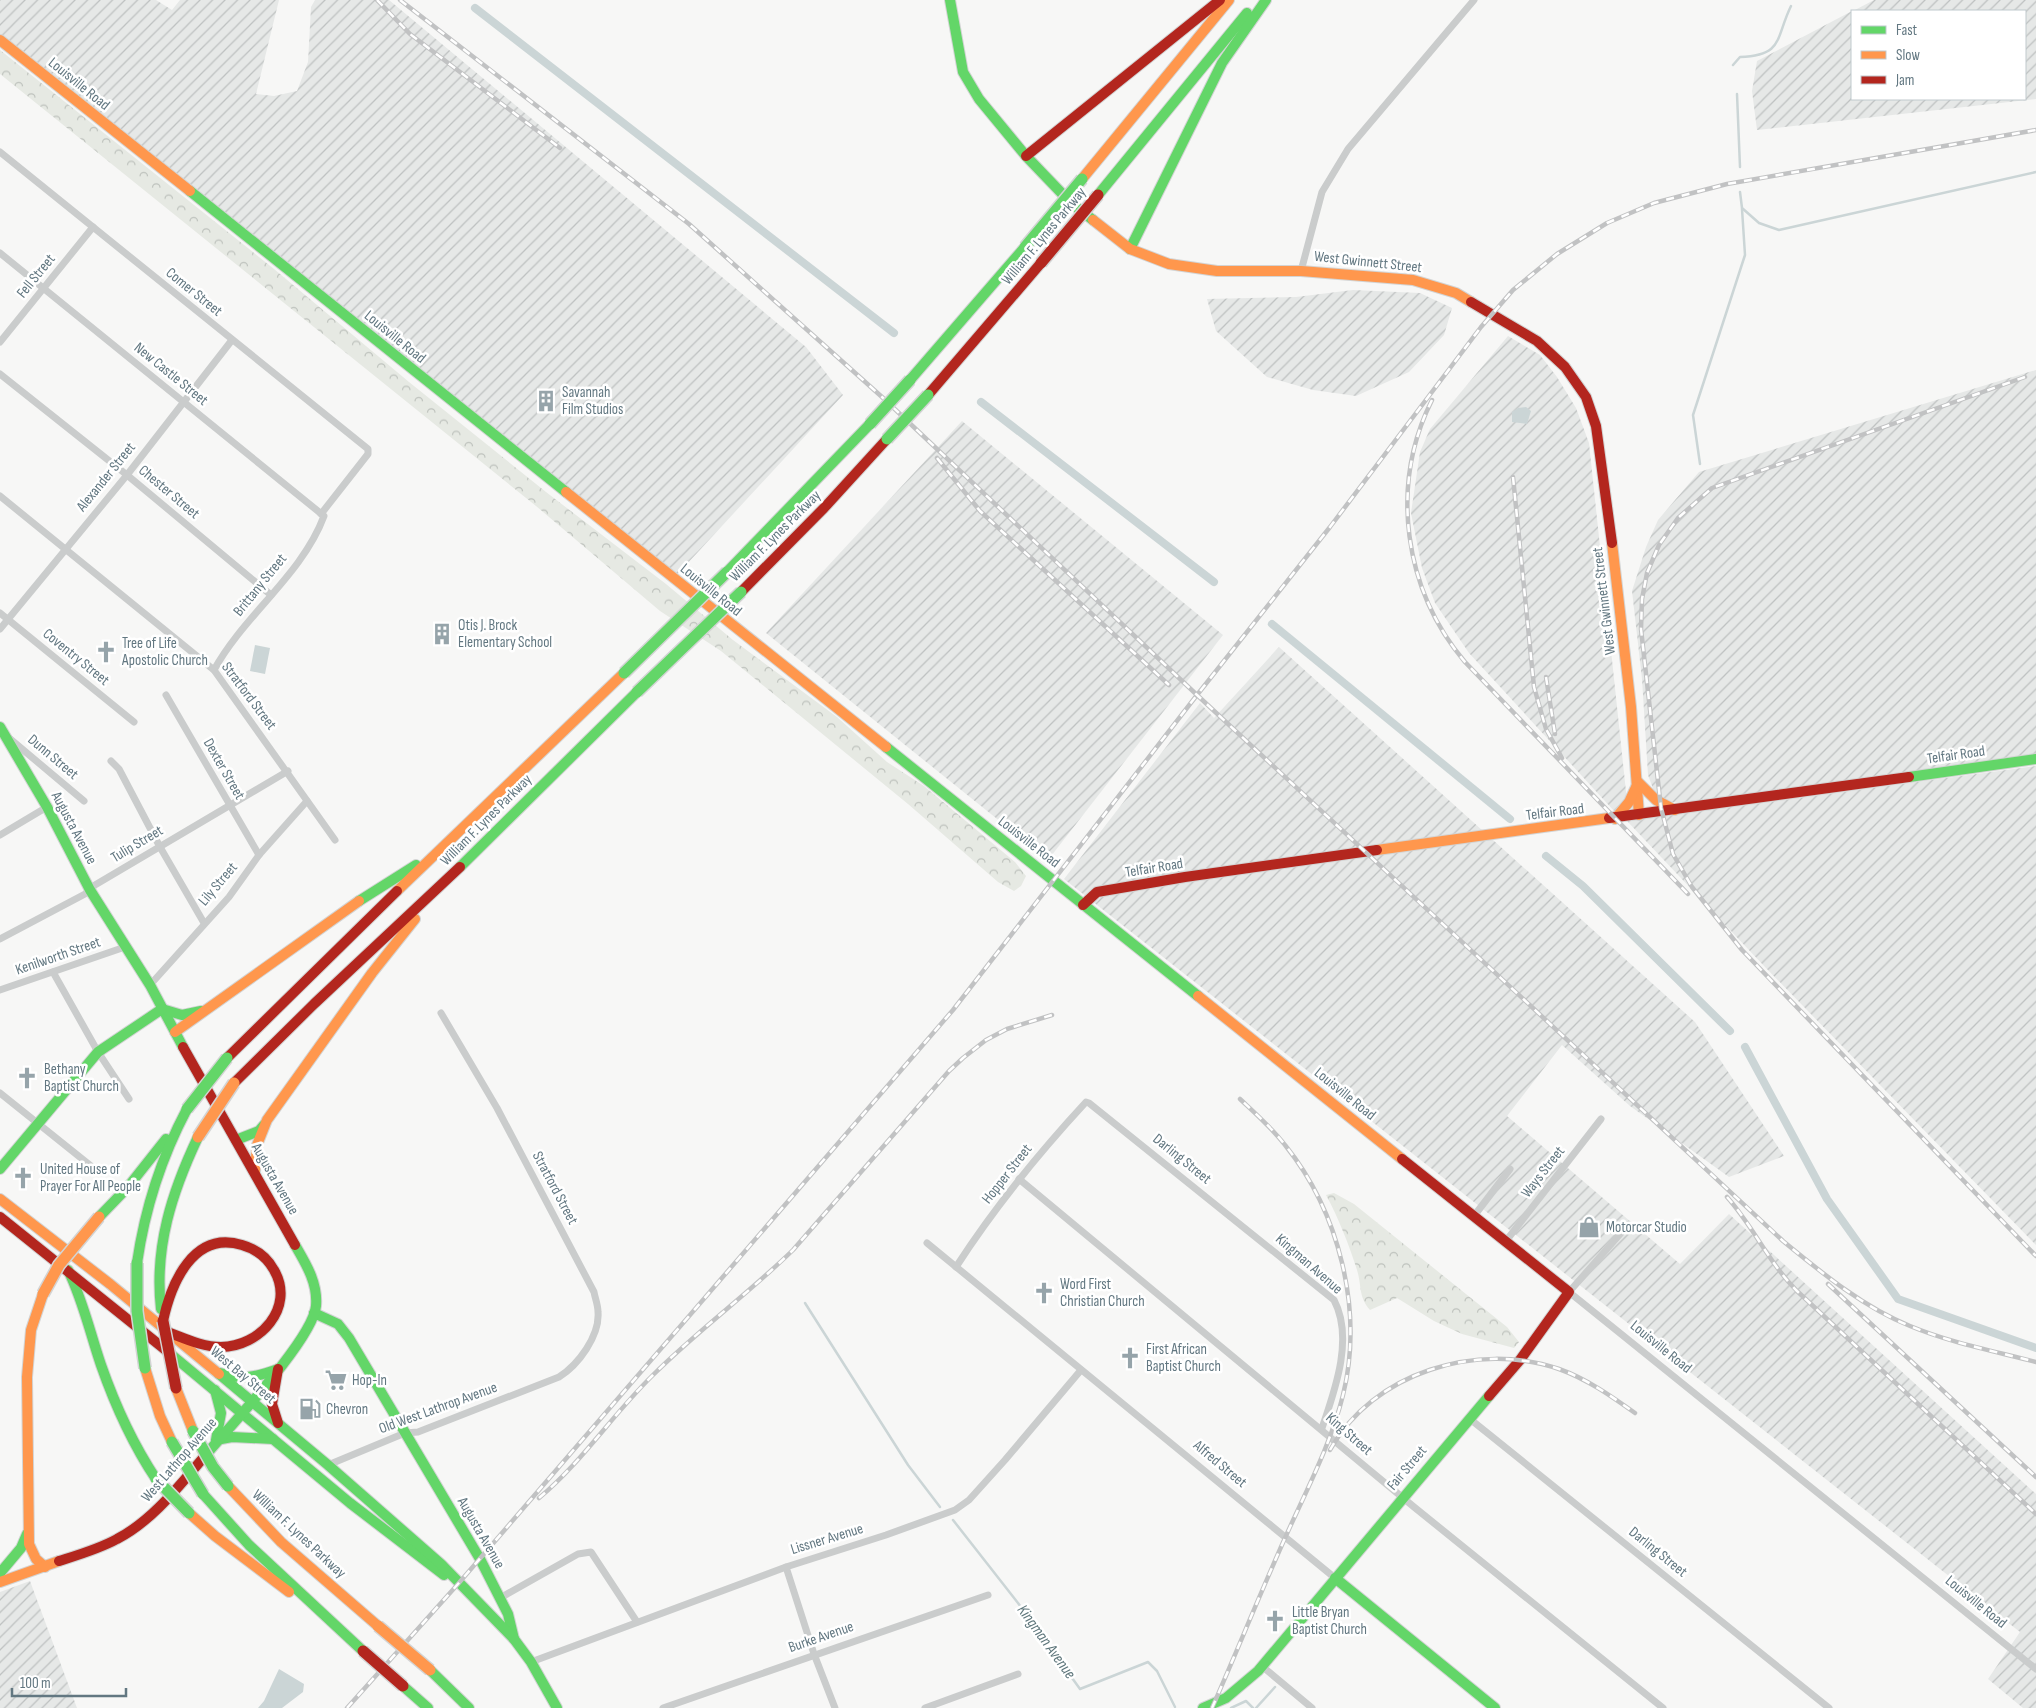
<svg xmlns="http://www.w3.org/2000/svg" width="2036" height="1708" font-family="'Sofia Sans Condensed',sans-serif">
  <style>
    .industrial { fill: url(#industrial-furrows) }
    .forest { fill: url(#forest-crowns) }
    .water { fill: #cbd5d6 }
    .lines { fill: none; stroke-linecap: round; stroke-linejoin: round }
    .stream { stroke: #cbd5d6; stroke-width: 2.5 }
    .canal { stroke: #cbd5d6; stroke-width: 8 }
    .fast-casing { stroke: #d3d4d4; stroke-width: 12 }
    .slow-casing { stroke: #d3d4d4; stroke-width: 12 }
    .jam-casing { stroke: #d3d4d4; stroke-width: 12 }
    .street { stroke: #cacccc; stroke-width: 7 }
    .fast { stroke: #63d668; stroke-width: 10 }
    .slow { stroke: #ff974d; stroke-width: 10 }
    .jam { stroke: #b3261e; stroke-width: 10 }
    .rail-casing { stroke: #c1c2c3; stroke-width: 4.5 }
    .rail { stroke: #fff; stroke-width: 2.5; stroke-dasharray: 8; stroke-linecap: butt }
    .fast-bridge-casing { stroke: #d3d4d4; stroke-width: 14; stroke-linecap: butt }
    .slow-bridge-casing { stroke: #d3d4d4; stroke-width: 14; stroke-linecap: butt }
    .jam-bridge-casing { stroke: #d3d4d4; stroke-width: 14; stroke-linecap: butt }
    .fast-bridge { stroke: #63d668; stroke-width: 11 }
    .slow-bridge { stroke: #ff974d; stroke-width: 11 }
    .jam-bridge { stroke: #b3261e; stroke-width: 11 }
    .labels { text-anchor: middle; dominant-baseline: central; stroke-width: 5; stroke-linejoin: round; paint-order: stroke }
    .street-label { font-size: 15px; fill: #627781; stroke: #fff }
    .poi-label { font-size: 15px; fill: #627781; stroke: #fff; text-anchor: start }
    .water-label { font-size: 16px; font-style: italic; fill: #5e767b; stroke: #fff }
  </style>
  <defs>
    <pattern id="industrial-furrows" width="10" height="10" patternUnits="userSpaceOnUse" patternTransform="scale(1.25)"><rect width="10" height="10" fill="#e6e8e7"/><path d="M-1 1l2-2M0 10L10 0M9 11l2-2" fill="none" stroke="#bec1c1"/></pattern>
    <pattern id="forest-crowns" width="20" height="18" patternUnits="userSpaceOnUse" patternTransform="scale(1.25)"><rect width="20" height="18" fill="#e6e9e3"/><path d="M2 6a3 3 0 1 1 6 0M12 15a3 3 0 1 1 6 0" fill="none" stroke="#bec2bd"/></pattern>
  </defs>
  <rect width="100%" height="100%" fill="#f7f7f6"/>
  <g class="industrial">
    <path d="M0,0H156L172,10L180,0H279L256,94L274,96L297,91L308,62L311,7L315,0H389L806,347L843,395L673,579L0,41Z"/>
    <path d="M1874,0H2036V99L1757,130L1752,91L1757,61L1852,11V99H2025V11H1853Z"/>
    <path d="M1353,290L1420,293L1452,308L1444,335L1409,372L1356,396L1313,390L1267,377L1216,331L1207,299L1296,297Z"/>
    <path d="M1508,336L1540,355L1557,377L1576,408L1589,443L1627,801L1615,812L1469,653L1435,603L1422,568L1411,513L1420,452L1430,429Z"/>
    <path d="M2036,370V754L1695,802H1672L1655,794L1648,775L1642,679L1632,591L1646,547L1658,520L1699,472Z"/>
    <path d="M962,421L1223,635L1048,860L766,633Z"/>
    <path d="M1279,647L1695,1022L1784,1156L1729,1177L1630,1106L1562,1045L1507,1116L1680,1264L1729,1214L2036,1494V1708H2023L1988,1679L2020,1632L1064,879L1200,703L1214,718Z"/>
    <path d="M2036,766V1245L1765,967L1627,821Z"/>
    <path d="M30,1581L77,1708H0V1592Z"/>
  </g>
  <g class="forest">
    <path d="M0,50L274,269L409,382L546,492L666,584L733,640L837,717L887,762L924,786L1015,862L1026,876L1021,886L1014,891L998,882L908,804L721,651L660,611L536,506L0,74Z"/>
    <path d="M1334,1193L1354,1204L1507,1327L1519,1342L1514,1348L1462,1334L1434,1321L1397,1298L1370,1310C1358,1296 1362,1286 1357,1270C1349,1245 1339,1219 1326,1195Z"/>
  </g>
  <g class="water">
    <path d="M1526,407L1531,411L1527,424L1512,422V412L1518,408Z"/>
    <path d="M255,645L270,648L265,674L250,671Z"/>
    <path d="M279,1669L304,1684L303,1692L282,1708H258L264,1701Z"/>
  </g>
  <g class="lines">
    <g class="stream">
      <path d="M1733,65L1740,57C1784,55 1775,39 1791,6"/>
      <path d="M1737,94L1740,167"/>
      <path d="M1740,192L1742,208L1759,223L1779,230L2036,172"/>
      <path d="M1700,464L1693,415L1745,255L1742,209"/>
      <path d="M805,1303L908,1465L940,1507"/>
      <path d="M953,1520L1018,1603L1080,1689L1148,1662L1157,1671L1175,1707"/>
      <path d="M1231,1708L1246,1701L1253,1708"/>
      <path d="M1256,1708L1275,1687"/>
    </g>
    <g class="canal">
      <path d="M475,8L894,333"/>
      <path d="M981,402L1214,582"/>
      <path d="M1272,624L1510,819"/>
      <path d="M1546,856L1583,886L1730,1031"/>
      <path d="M1745,1047L1827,1199L1898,1299L2036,1348"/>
    </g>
    <g class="fast-casing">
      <g id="fast">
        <path d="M950,0L963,72L979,99L1026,156L1072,204L1093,220"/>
        <path d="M190,191L566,492"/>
        <path d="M1098,195L1247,13"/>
        <path d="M1130,249L1222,63L1266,0"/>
        <path d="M910,380L1025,247"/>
        <path d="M727,572L870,424"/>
        <path d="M0,727L47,807L90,890L150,985L183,1047"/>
        <path d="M886,747L1198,996"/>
        <path d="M1909,777L2036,759"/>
        <path d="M460,867L637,692"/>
        <path d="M359,901L416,865"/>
        <path d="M162,1009L182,1015L201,1011"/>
        <path d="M236,1140L259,1131L264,1125"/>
        <path d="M0,1169L98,1052L162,1009"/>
        <path d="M99,1217L128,1187L166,1139"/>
        <path d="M137,1263C145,1208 161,1158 187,1109"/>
        <path d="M68,1270C83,1300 90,1333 101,1365C115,1405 132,1443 156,1479"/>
        <path d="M161,1309C154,1247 172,1192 198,1137"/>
        <path d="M314,1313L338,1324L349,1338L480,1559L508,1614L514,1639"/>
        <path d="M167,1351L350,1503L444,1575"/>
        <path d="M220,1373C240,1380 258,1377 278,1369"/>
        <path d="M219,1374L328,1465L441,1564L514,1639L531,1662L557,1708"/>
        <path d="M215,1390L221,1413L216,1440L232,1437L273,1439"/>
        <path d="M204,1457C229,1427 313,1339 316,1306C318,1283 306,1264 295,1245"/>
        <path d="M203,1494L249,1545L363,1651"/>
        <path d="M0,1573L21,1548L27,1534"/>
        <path d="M1335,1578L1495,1708"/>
        <path d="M430,1670L469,1708"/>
        <path d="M403,1686L428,1708"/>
        <path d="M1203,1708L1226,1698L1258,1671L1489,1396"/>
      </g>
    </g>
    <g class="slow-casing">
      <g id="slow">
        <path d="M0,40L190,191"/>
        <path d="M1082,179L1229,0"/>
        <path d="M1093,220L1130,249L1169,264L1217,271H1301L1413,280L1456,293L1471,302"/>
        <path d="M566,492L886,747"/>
        <path d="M1612,543L1631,707L1639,815"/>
        <path d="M1638,782L1656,800L1675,810"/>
        <path d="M1615,819L1629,802L1636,787"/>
        <path d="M1377,850L1609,818"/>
        <path d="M397,891L624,673"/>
        <path d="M1198,996L1402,1159"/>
        <path d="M175,1032L359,901"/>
        <path d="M255,1171L257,1145L267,1120L372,973L415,919"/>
        <path d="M0,1199L110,1284L219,1374"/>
        <path d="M43,1294L31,1330L27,1377L29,1544L36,1559L45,1567"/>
        <path d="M145,1368L160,1416L172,1442"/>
        <path d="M176,1388L193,1431"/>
        <path d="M228,1486L281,1542L378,1626"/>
        <path d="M189,1513L215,1536L289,1592"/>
        <path d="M0,1582L59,1561"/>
      </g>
    </g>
    <g class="jam-casing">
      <g id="jam">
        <path d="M1026,156L1220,0"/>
        <path d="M1471,302L1537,341L1565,367L1586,397L1596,426L1612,543"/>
        <path d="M928,395L1041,263"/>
        <path d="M741,592L824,508L887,439"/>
        <path d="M1609,818L1909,777"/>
        <path d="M1083,905L1097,892L1185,877L1377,850"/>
        <path d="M183,1047L295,1245"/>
        <path d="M227,1058L397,891"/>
        <path d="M234,1083L314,1004L460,867"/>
        <path d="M1402,1159L1569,1292L1520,1360L1489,1396"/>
        <path d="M0,1217L167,1351"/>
        <path d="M163,1321C171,1284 193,1230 242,1245C256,1249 267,1257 274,1270C296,1308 259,1347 221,1347C203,1347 186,1339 170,1333"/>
        <path d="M278,1369L272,1404L278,1423"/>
        <path d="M59,1561C78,1555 99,1549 117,1539C152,1521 179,1486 204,1457"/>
      </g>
    </g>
    <g class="street">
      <path d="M0,152L368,449V454L321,514"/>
      <path d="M0,253L324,516C302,575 244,615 214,670"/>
      <path d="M1301,271L1322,192L1348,149L1474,0"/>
      <path d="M0,342L93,227"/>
      <path d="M0,374L127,475L271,595"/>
      <path d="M0,496L214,670L335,840"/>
      <path d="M0,613L134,722"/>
      <path d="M0,629L127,475L232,340"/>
      <path d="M166,695L259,855"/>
      <path d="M9,738L84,801"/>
      <path d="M111,761L119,769L160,847L204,923"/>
      <path d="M0,835L47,807"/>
      <path d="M0,939L85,894L95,885L288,771"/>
      <path d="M53,972L98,1052L129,1099"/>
      <path d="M150,985L229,897L259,855L307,801"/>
      <path d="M0,990L125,947"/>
      <path d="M0,1093L91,1166"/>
      <path d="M1019,1179L1414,1507L1663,1708"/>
      <path d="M1474,1216L1510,1169"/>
      <path d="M1621,1233L1569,1292L2036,1669"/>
      <path d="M1506,1241L1601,1119"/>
      <path d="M927,1243L1335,1578"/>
      <path d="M956,1267C994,1208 1038,1154 1086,1102L1089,1103L1334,1300C1354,1338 1335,1390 1322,1428"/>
      <path d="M1470,1419L1829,1708"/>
      <path d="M328,1465L405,1433L418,1432L559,1377C578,1365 600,1336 598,1312C598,1305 595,1298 594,1292L497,1108L441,1013"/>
      <path d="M786,1567L814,1654L835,1708"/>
      <path d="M500,1598L578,1554L591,1552L637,1622"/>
      <path d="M531,1662L786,1567L886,1535L955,1510L969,1500L1005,1460L1081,1370"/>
      <path d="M1263,1667L1312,1708"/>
      <path d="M663,1708L988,1595"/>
      <path d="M925,1708L1018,1674"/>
    </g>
    <use href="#fast" class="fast"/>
    <use href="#slow" class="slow"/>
    <use href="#jam" class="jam"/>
    <g class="rail-casing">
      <g id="rail">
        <path d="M377,0L410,34L560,148"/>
        <path d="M400,0L689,224L882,397L1197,695L1783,1241C1822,1273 1863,1307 1910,1326C1951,1343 1994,1351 2036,1362"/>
        <path d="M2025,377L1712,488L1678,518L1659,545L1647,573L1642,599L1641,629L1661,808L1673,854L1692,887L1742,950L2036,1256"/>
        <path d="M1432,400C1389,486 1404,590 1465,662L1688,894"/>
        <path d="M937,458L980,511L1169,685"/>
        <path d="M1513,477L1534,687L1546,729L1562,758"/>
        <path d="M1546,677L1555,734"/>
        <path d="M1727,1197C1753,1226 1769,1263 1797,1291L2036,1514"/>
        <path d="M1828,1284L2036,1477"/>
        <path d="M1330,1450C1373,1372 1478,1341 1559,1369C1587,1379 1611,1396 1635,1413"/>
        <path d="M539,1498C582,1462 613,1414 653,1375C697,1331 748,1294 793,1250L949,1071L963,1058L986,1040L1007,1029L1052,1015"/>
        <path d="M347,1708L458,1584L953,1010L1197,695L1330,527L1481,327L1513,290L1557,254L1607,223L1654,203L1727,184L2036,130"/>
        <path d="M1212,1708C1237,1651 1260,1594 1285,1538C1306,1491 1331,1444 1343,1395C1364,1310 1339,1212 1285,1145C1272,1128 1256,1114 1240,1099"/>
      </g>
    </g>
    <use href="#rail" class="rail"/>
    <g class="fast-bridge-casing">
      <g id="fast-bridge">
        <path d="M1025,247L1082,179"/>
        <path d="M870,424L910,380"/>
        <path d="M887,439L928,395"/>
        <path d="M624,673L727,572"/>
        <path d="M637,692L741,592"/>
        <path d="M187,1109L227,1058"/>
        <path d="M137,1263V1311L145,1368"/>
        <path d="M193,1431L213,1467L228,1486"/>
        <path d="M172,1442L203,1494"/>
        <path d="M156,1479L189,1513"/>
      </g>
    </g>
    <g class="slow-bridge-casing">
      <g id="slow-bridge">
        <path d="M198,1137L234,1083"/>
        <path d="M43,1294L59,1265L99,1217"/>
        <path d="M378,1626L430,1670"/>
      </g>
    </g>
    <g class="jam-bridge-casing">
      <g id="jam-bridge">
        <path d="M1041,263L1098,195"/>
        <path d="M163,1321L176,1388"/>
        <path d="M363,1651L403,1686"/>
      </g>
    </g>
    <use href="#fast-bridge" class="fast-bridge"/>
    <use href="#slow-bridge" class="slow-bridge"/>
    <use href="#jam-bridge" class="jam-bridge"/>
  </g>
  <defs>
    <g id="building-bare" transform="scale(1.725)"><path d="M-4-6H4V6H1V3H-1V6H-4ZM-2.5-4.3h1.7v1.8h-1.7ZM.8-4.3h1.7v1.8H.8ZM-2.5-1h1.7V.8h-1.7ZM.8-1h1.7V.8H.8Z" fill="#96a4aa" stroke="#fff" stroke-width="2.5" paint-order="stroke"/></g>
    <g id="church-bare" transform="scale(1.725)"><path d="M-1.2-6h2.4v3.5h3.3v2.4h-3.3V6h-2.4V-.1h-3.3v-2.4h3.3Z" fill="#96a4aa" stroke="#fff" stroke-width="2.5" paint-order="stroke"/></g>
    <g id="shop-bare" transform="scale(1.725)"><path d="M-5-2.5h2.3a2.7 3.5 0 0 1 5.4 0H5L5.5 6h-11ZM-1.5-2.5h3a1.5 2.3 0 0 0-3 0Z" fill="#96a4aa" stroke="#fff" stroke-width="2.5" paint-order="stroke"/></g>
    <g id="supermarket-bare" transform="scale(1.725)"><path d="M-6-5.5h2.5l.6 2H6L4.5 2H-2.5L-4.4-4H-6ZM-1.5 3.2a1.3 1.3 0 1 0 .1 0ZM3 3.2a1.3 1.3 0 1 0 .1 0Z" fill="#96a4aa" stroke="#fff" stroke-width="2.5" paint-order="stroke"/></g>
    <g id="fuel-bare" transform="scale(1.725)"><path d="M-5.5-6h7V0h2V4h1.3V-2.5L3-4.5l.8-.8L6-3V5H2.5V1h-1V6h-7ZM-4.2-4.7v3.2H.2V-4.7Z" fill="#96a4aa" stroke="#fff" stroke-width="2.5" paint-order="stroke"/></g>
  </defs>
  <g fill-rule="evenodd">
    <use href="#building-bare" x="546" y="401"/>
    <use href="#building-bare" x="442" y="634"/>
    <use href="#church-bare" x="106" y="652"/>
    <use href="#church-bare" x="27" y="1078"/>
    <use href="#church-bare" x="23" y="1178"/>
    <use href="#shop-bare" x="1589" y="1227"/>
    <use href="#church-bare" x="1044" y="1293"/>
    <use href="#church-bare" x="1130" y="1358"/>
    <use href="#supermarket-bare" x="336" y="1380"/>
    <use href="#fuel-bare" x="310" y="1409"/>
    <use href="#church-bare" x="1275" y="1621"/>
  </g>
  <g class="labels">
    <g class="street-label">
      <text transform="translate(79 84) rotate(39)">Louisville Road</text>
      <text transform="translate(1044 236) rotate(-50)">William F. Lynes Parkway</text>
      <text transform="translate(1368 262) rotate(6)">West Gwinnett Street</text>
      <text transform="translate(36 276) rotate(-51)">Fell Street</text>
      <text transform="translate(194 292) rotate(39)">Comer Street</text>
      <text transform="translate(395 337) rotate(39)">Louisville Road</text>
      <text transform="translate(171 374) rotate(39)">New Castle Street</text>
      <text transform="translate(106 477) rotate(-51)">Alexander Street</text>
      <text transform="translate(169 492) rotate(40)">Chester Street</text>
      <text transform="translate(775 536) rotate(-45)">William F. Lynes Parkway</text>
      <text transform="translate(260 585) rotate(-51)">Brittany Street</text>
      <text transform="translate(711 590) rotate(39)">Louisville Road</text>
      <text transform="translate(1604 601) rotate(-97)">West Gwinnett Street</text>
      <text transform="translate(76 657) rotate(39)">Coventry Street</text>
      <text transform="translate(249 696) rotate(53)">Stratford Street</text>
      <text transform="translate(1956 755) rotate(-8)">Telfair Road</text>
      <text transform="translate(53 757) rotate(40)">Dunn Street</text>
      <text transform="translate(224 769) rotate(60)">Dexter Street</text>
      <text transform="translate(1555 812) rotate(-7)">Telfair Road</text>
      <text transform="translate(486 820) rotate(-45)">William F. Lynes Parkway</text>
      <text transform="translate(74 828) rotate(62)">Augusta Avenue</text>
      <text transform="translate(1029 842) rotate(38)">Louisville Road</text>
      <text transform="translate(137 844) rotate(-31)">Tulip Street</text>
      <text transform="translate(1154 868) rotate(-9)">Telfair Road</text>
      <text transform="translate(218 884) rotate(-50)">Lily Street</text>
      <text transform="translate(58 956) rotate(-19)">Kenilworth Street</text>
      <text transform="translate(1345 1094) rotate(39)">Louisville Road</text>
      <text transform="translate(1182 1159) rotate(39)">Darling Street</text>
      <text transform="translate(1543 1172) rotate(-52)">Ways Street</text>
      <text transform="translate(1007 1174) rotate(-52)">Hopper Street</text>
      <text transform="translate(275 1179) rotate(60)">Augusta Avenue</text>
      <text transform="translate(555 1188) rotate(62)">Stratford Street</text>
      <text transform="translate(1309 1264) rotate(41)">Kingman Avenue</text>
      <text transform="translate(1661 1347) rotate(39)">Louisville Road</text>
      <text transform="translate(243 1375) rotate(40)">West Bay Street</text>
      <text transform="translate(438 1408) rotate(-20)">Old West Lathrop Avenue</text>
      <text transform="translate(1349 1434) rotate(41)">King Street</text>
      <text transform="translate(179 1460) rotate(-49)">West Lathrop Avenue</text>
      <text transform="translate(1220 1464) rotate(40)">Alfred Street</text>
      <text transform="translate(1407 1468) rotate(-50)">Fair Street</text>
      <text transform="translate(481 1533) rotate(60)">Augusta Avenue</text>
      <text transform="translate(299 1534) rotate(43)">William F. Lynes Parkway</text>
      <text transform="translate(827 1539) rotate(-17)">Lissner Avenue</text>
      <text transform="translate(1658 1552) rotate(39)">Darling Street</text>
      <text transform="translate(1976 1602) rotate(39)">Louisville Road</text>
      <text transform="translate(821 1637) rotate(-19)">Burke Avenue</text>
    </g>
    <g class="poi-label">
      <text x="562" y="392">Savannah<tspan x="562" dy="17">Film Studios</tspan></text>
      <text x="458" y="625">Otis J. Brock<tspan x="458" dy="17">Elementary School</tspan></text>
      <text x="122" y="643">Tree of Life<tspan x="122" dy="17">Apostolic Church</tspan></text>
      <text x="44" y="1069">Bethany<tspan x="44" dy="17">Baptist Church</tspan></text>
      <text x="40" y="1169">United House of<tspan x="40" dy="17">Prayer For All People</tspan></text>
      <text x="1606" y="1227">Motorcar Studio</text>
      <text x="1060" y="1284">Word First<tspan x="1060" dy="17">Christian Church</tspan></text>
      <text x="1146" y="1349">First African<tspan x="1146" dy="17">Baptist Church</tspan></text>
      <text x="352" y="1380">Hop-In</text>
      <text x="326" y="1409">Chevron</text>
      <text x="1292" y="1612">Little Bryan<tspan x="1292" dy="17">Baptist Church</tspan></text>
    </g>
    <g class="water-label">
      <text transform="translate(1046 1642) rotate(54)">Kingman Avenue</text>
    </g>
  </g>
  <rect x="1851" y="10" width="175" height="90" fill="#ffffff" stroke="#c0c9cd"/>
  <rect x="1861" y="26" width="25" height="8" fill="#63d668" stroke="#c0c9cd"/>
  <text x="1896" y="35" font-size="15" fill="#627781">Fast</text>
  <rect x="1861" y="51" width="25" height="8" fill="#ff974d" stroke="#c0c9cd"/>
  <text x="1896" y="60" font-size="15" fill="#627781">Slow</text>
  <rect x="1861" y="76" width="25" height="8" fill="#b3261e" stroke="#c0c9cd"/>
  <text x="1896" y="85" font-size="15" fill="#627781">Jam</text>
  <path d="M12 1688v8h114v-8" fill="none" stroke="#627781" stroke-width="2.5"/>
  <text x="20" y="1688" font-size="15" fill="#627781" stroke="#ffffff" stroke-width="4" paint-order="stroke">100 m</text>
</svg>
